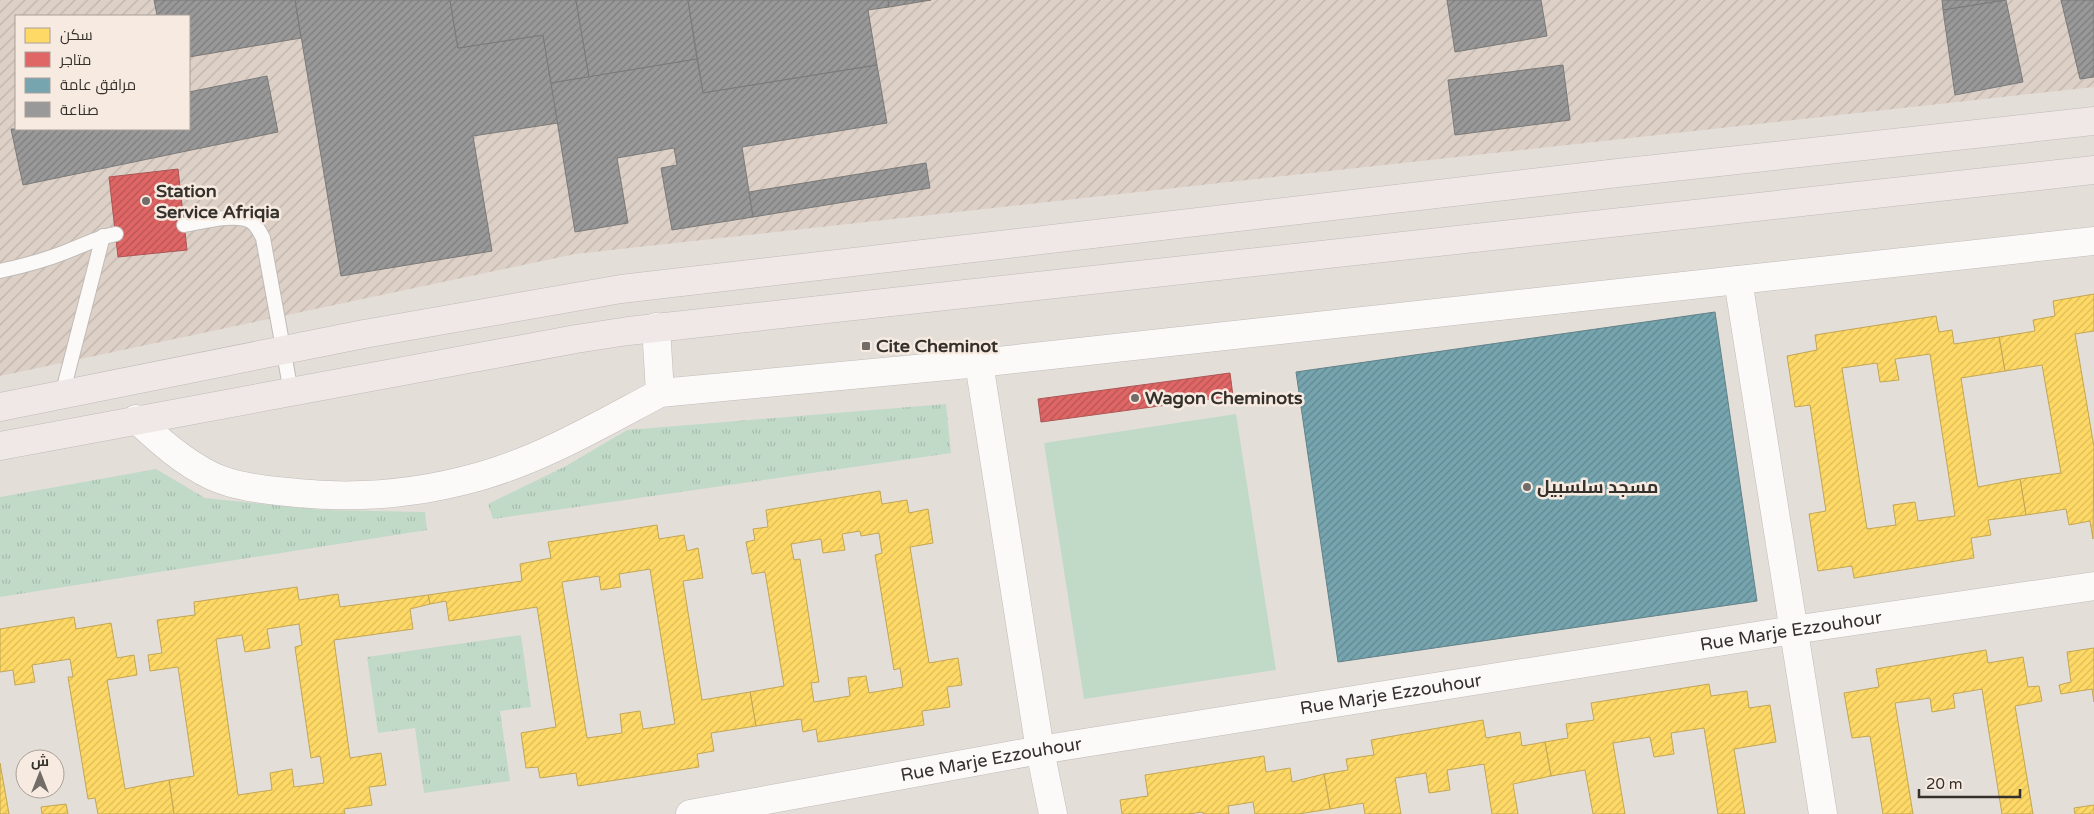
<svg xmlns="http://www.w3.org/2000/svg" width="2094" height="814" font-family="'Varela Round',Cairo,sans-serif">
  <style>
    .industrial { fill: url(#industrial-furrows); fill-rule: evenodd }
    .grass { fill: url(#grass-tufts) }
    .pitch { fill: #c1dac8 }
    .homes { fill: url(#homes-hatch); stroke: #c2a655; fill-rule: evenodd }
    .shops { fill: url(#shops-hatch); stroke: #ac5655 }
    .public { fill: url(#public-hatch); stroke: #628288 }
    .industry { fill: url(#industry-hatch); stroke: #7b7a78 }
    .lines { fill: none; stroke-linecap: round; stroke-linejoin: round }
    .service-casing { stroke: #c0bbb7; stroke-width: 16 }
    .minor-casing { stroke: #c0bbb7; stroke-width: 29 }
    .primary-casing { stroke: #bebab8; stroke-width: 29 }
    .service { stroke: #fbfaf9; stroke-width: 14 }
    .minor { stroke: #fbfaf9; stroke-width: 28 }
    .primary { stroke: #f0e8e7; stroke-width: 28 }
    .poi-dot { fill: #726d69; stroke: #f7ebe1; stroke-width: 2 }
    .labels { text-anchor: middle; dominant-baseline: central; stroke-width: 5; stroke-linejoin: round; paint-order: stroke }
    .poi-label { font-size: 18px; font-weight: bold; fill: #34302c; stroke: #f7ebe1; text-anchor: start }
    .street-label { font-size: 18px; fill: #34302c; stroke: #f7ebe1 }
  </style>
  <defs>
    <pattern id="industrial-furrows" width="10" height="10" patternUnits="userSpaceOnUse" patternTransform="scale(1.25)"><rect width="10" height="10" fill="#ddd0c7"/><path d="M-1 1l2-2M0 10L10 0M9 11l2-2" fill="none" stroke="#beb3ab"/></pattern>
    <pattern id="grass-tufts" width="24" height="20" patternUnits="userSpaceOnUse" patternTransform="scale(1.25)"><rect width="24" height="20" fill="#c1dac8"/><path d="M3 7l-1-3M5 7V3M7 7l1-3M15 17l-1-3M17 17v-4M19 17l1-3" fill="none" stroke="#a6bbac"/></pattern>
    <pattern id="homes-hatch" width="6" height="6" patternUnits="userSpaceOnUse" patternTransform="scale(1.25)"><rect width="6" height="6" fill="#ffd966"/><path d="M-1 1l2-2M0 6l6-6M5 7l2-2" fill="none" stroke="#dbbb59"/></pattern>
    <pattern id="shops-hatch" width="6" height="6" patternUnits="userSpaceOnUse" patternTransform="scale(1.25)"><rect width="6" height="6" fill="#e06666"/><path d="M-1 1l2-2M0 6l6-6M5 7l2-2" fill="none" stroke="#b65454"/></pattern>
    <pattern id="public-hatch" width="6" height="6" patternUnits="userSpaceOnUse" patternTransform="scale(1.25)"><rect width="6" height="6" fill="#76a5af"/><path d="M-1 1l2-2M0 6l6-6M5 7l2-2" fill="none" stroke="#62878f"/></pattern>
    <pattern id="industry-hatch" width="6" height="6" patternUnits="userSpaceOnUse" patternTransform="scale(1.25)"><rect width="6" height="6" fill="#999"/><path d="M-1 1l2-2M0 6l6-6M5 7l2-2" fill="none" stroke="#7e7d7d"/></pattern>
  </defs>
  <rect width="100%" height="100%" fill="#e4ded9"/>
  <path class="industrial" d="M0,0H2094V87L575,254L0,376ZM16,16H189V129H16Z"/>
  <g class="grass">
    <path d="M946,404L951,453L493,519L488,504L566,466L627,430Z"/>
    <path d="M156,469L205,498L323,510L425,512L427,530L0,597V497Z"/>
    <path d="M521,635L531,707L500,711L510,781L424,793L415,728L378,733L367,657Z"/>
  </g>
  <path class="pitch" d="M1236,414L1276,670L1084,699L1044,443Z"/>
  <g class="homes">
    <path d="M2094,294V331L2075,334L2094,447L2093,539L2090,521L2069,525L2066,509L2026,515L2020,479L2061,473L2042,365L2005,371L1999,337L2035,331L2033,320L2055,316L2053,301Z"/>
    <path d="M1936,316L1939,332L1952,330L1954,344L1999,337L2005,371L1961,378L1978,487L2020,479L2026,515L1988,520L1991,535L1971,538L1974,558L1854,578L1852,566L1818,571L1809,514L1826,511L1810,405L1795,407L1787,356L1817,350L1815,335ZM1930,354L1955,516L1918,521L1915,502L1893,505L1896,525L1867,529L1842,368L1877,363L1880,382L1899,380L1895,359Z"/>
    <path d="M880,491L882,504L907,500L909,513L928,509L933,543L910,547L929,663L958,658L962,685L947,687L950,707L922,711L924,725L818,742L816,729L803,732L801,719L756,726L750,692L784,686L765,572L752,574L746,542L755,540L753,529L768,527L766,510ZM860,531L861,536L879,533L882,553L875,555L894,670L900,668L903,687L869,693L866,676L848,678L850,696L814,702L811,683L819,682L800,559L794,560L791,544L821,539L823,553L845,550L842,534Z"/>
    <path d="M657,525L659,539L684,535L687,551L698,548L703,578L683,581L702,700L750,692L756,726L711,733L714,751L697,754L699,767L578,786L576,773L540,778L538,767L526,768L521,733L556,727L537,607L449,621L446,601L430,604L428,595L522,581L520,564L551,558L548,542ZM650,569L675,724L643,729L640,711L620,714L622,733L587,738L562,582L599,576L601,590L621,587L619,574Z"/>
    <path d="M297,587L299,600L338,594L340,607L428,595L430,604L410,609L413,629L334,640L350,758L381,753L386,785L369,787L372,805L344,809L345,814H174L169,780L194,776L178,667L150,671L148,655L162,653L157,620L195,615L194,602ZM299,624L302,645L295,647L311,758L320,756L324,783L294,787L292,769L270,773L272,790L238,795L216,639L242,635L245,652L270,648L267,629Z"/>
    <path d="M74,617L76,629L111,623L117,658L134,655L137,675L107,680L125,789L169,780L174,814H98L95,798L88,799L68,677H73L70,659L32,665L35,682L15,685L13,670L0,672V629Z"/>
    <path d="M2094,648V702L2092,689L2061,694L2059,685L2071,682L2067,652Z"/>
    <path d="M1986,650L1988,663L2023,657L2028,687L2039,686L2042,701L2015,706L2033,814H2002L1982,689L1953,694L1955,708L1932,712L1930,698L1895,703L1913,814H1883L1870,736L1852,738L1844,693L1879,687L1876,669Z"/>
    <path d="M1709,684L1711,696L1747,691L1749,708L1770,705L1776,742L1734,749L1745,814H1718L1704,728L1671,733L1674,754L1654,757L1650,737L1613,743L1625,814H1593L1585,770L1551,776L1545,742L1568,738L1566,724L1594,720L1591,703Z"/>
    <path d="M1483,720L1486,738L1520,732L1522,746L1545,742L1551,776L1513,784L1518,814H1492L1484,764L1447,770L1450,790L1429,793L1426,773L1395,778L1401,814H1365L1363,803L1330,809L1324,774L1348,770L1346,759L1374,755L1371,740Z"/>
    <path d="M1264,756L1266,772L1290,768L1292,782L1324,774L1330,809L1298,814H1255L1253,802L1228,806L1229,814H1203V812L1188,814H1122L1120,800L1148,796L1145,775Z"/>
    <path d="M0,763L9,814H0Z"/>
    <path d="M66,804L68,814H42L41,807Z"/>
    <path d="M2094,805V814H2075L2074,808Z"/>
  </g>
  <g class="shops">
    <path d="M178,169L187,250L118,257L109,177Z"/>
    <path d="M1230,373L1233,396L1041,422L1038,399Z"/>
  </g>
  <path class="public" d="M1715,312L1757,601L1338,662L1296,372Z"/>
  <g class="industry">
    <path d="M154,0H295L301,38L189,57V16H150L157,15Z"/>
    <path d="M295,0H450L458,48L543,35L558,123L473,136L492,251L341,276Z"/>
    <path d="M450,0H576L589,77L551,83L543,35L458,48Z"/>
    <path d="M576,0H688L697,59L589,77Z"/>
    <path d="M688,0H888L889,7L868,10L877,65L703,93Z"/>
    <path d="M888,0H931L889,7Z"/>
    <path d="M1447,0H1541L1547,36L1455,52Z"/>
    <path d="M1942,0H2006L1943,10Z"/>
    <path d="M2006,0L2023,82L1955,95L1943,10Z"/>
    <path d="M2061,0H2094V77L2080,79Z"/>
    <path d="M697,59L703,93L877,65L887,123L742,147L753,217L672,230L661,168L677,165L674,148L617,158L628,223L575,232L551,83Z"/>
    <path d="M1563,65L1570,120L1455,135L1448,80Z"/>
    <path d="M267,76L278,132L23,185L11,129H189V92Z"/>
    <path d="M926,163L930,188L753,217L749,192Z"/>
  </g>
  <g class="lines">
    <g class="service-casing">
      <g id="service">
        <path d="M184,225C201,222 238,212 252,222C257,226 260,232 263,238L291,392"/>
        <path d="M0,271C23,266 46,260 68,251C84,245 98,237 116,234"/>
        <path d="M62,395L103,236"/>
      </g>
    </g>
    <g class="minor-casing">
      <g id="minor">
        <path d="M1738,280L1823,814"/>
        <path d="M979,363L1040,750L1053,814"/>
        <path d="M660,393L979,363L2094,241"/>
        <path d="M136,419C160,441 183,462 212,476C238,488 269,490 297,493C358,499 422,493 481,476C544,458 603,423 660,393L656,327"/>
        <path id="s1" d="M690,814L1040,750L1793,630L2094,586"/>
      </g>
    </g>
    <g class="primary-casing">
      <g id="primary">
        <path d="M0,407L364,334L621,289L1618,173L2094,121"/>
        <path d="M0,446L576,339L628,331L2094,170"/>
      </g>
    </g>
    <use href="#service" class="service"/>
    <use href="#minor" class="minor"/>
    <use href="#primary" class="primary"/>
  </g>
  <g class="poi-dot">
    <circle cx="146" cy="201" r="5"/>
    <rect x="861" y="341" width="10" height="10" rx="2.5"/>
    <circle cx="1135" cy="398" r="5"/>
    <circle cx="1527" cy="487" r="5"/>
  </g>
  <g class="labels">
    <g class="poi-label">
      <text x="156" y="191">Station<tspan x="156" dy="21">Service Afriqia</tspan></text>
      <text x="876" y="346">Cite Cheminot</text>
      <text x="1145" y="398">Wagon Cheminots</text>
      <text x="1537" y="487">مسجد سلسبيل</text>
    </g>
    <g class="street-label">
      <text stroke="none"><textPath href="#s1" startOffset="1116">Rue Marje Ezzouhour</textPath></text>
      <text stroke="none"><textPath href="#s1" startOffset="711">Rue Marje Ezzouhour</textPath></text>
      <text stroke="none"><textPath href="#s1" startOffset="306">Rue Marje Ezzouhour</textPath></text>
    </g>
  </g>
  <rect x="15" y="15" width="175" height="115" fill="#f7ebe1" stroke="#a9a099"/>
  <rect x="25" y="28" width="25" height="15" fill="#ffd966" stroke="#a9a099"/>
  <text x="60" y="40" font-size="15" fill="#34302c">سكن</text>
  <rect x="25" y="52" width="25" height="15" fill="#e06666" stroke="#a9a099"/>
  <text x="60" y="65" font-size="15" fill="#34302c">متاجر</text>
  <rect x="25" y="78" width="25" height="15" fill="#76a5af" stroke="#a9a099"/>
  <text x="60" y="90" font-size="15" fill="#34302c">مرافق عامة</text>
  <rect x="25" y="102" width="25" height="15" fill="#999999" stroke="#a9a099"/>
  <text x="60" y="115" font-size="15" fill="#34302c">صناعة</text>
  <g transform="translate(40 774)"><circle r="24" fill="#f7ebe1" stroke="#a9a099"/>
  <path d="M0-4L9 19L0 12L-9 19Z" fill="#726d69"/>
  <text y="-8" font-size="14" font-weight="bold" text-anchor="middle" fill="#34302c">ش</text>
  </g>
  <path d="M1919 789v8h101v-8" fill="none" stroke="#34302c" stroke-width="2.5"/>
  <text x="1926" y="789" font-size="15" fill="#34302c" stroke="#f7ebe1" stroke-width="4" paint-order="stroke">20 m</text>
</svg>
